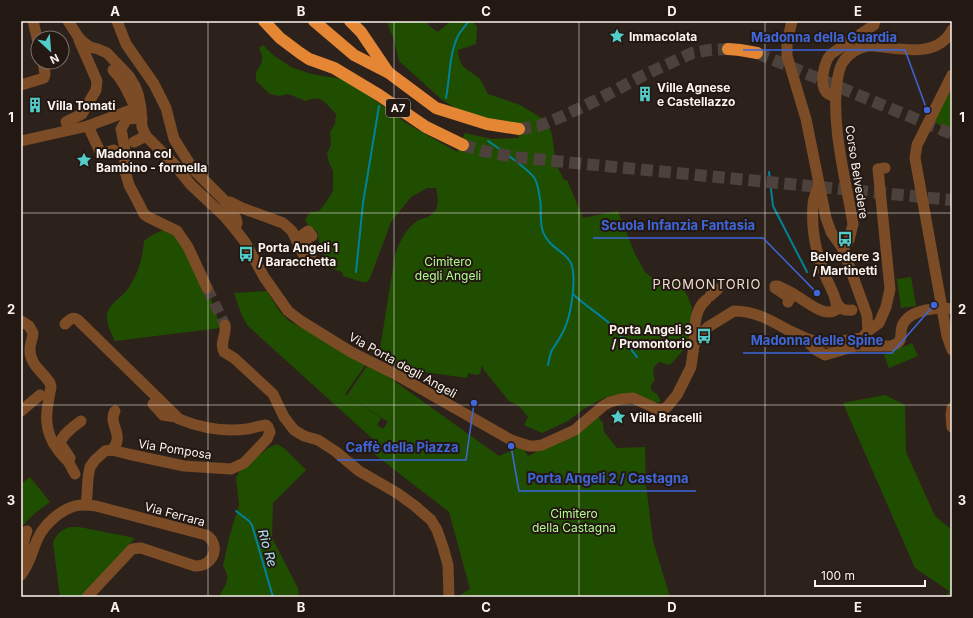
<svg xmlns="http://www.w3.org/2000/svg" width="973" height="618" font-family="Inter,sans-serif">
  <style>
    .green { fill: #204e00 }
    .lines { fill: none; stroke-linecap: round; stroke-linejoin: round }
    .stream { stroke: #00839a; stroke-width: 2 }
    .minor-tunnel { stroke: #4c413b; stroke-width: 11; stroke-dasharray: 11 5.5; stroke-linecap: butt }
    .highway-tunnel { stroke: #4c413b; stroke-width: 12; stroke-dasharray: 12 6; stroke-linecap: butt }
    .minor { stroke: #7b4c26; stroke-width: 11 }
    .highway { stroke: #e48634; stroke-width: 12 }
    .grid { fill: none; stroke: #fbf3ef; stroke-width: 1; stroke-opacity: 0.55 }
    .labels { text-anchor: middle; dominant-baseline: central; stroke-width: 4; stroke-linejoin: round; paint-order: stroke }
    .shield { fill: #231812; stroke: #bab1ad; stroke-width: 1 }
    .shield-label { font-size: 11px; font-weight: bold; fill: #fbf3ef }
    .poi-label { font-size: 12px; font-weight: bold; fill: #fbf3ef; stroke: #231812; text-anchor: start }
    .street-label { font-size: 12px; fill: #fbf3ef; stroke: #231812 }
    .park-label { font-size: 12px; fill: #b1fa91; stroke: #231812 }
    .neighbourhood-label { font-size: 13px; letter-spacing: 1px; fill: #edddd4; stroke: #231812 }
    .water-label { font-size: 13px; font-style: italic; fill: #abe4f4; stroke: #231812 }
    .leader { fill: none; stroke: #3e67db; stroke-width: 1.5 }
    .callout-dot { fill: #3e67db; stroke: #231812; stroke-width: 1.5 }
    .callout-label { font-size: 13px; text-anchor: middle; font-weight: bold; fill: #3e67db; stroke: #231812; stroke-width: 4; stroke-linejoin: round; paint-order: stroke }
    .neatline { fill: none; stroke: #fbf3ef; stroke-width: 1.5 }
    .grid-label { font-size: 13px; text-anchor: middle; font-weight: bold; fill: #fbf3ef }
  </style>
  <rect width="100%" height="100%" fill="#2d221b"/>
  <g class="green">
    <path d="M388,21H427L428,25L438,32L451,21H472L477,26L476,44L458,50C459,68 466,68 478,77C482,81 485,89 488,94L520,105L543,119L549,127L552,135L556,164L564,180H567L583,218L618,211L634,252L645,272L659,283L679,277L692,307L688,345L670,365L659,362L654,367L653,372L655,380L651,385V390L657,394L661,402L654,403L615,395L604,398L585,408L568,421L542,433L524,425L528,417L519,406L509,401L484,370L482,365L480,374L476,375L468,373L467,378L410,370L409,367L392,364V358L379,355L395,255C399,242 406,229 417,221C422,218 428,218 432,214C440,208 438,197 436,188H427L411,197L391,222L370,278L367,282H362L343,276L342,272C339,271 335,270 333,268C326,264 316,239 318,232L310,227L305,220L310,212L319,211L325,204L333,191V171L329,163L327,154L331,145L330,132L335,124L336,114C325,103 322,94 306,101L288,94L279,96L270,94L256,81V72C263,63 264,58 259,48L263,45L273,55L291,67L311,74L348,80L406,123L457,152L465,133L492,139L519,138L516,124L488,121L460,111L441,99L399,61L394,39L389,28Z"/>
    <path d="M952,87V127L950,131L932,121Z"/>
    <path d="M163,230C168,232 173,235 177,238C191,253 217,307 220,328L115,341C111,333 106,324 107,314C109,304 121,298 127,290C137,277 143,258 144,241L152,235Z"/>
    <path d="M911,277L916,306L901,308L897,279Z"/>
    <path d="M267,291L280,312L289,321L366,364L345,394L381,418L377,425L383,429L388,422L347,395L369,363L499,456L522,446L528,456L582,431L597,415L603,423L604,432L617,448L645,447L646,485L653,541L670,597H457L470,589L449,512L369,450L375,441L248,326L242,316L234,293Z"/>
    <path d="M912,343L918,356L889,368L884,355Z"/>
    <path d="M885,395L905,405L906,452L935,516L952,530V597H946L949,591L915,568L843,403Z"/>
    <path d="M277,444L285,449L306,470L273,503L272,538L298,588L299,597H219C225,584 232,580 223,566L229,538L239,505L236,478L240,470L251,462L268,448Z"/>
    <path d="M30,477L50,502C41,509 22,521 21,532V484Z"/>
    <path d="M70,527H79L135,538L81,597H60L53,543C55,535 62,529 70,527Z"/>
  </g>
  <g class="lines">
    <g class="stream">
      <path d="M446,98C450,78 449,52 459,34C462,29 466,25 469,21"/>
      <path d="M488,141C497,147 531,171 535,179C538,184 539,193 540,199C542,210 539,221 543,232C549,248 565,251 571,263C577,279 571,317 563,332C560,338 556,344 552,350C550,354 549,360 548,365"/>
      <path d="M769,172L773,206L807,272"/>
      <path d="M356,272L363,203L379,106"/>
      <path d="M573,294C584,305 598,313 609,323C620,333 628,346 637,357"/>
      <path d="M236,511L249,521L252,525L273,597"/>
    </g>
    <path class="minor-tunnel" d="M207,288L225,325"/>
    <g class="highway-tunnel">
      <path d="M757,53L952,134"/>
      <path d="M519,129L539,126L563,116L597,100L642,76L692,53L709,50L728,49"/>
      <path d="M463,145L483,151L514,157L952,200"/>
    </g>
    <g class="minor">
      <path d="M33,21L38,42"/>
      <path d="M68,21L79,38L83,42L90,47L98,49L107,53L129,76L135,86L138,94L141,108L142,127L146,136L174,164L191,185L224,216L235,229L245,242L264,277L288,311L301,321L351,352L395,374L511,440L529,446H536L542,445L575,430L603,406L610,402L621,399L633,398L657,409H663L667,407L677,395L691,367L694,345L699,336L708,327L734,311C754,311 771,320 788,330C798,334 806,340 817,341C831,344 848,340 862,338L868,331L867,315L843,249L831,232L826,218L806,119L787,56V42L792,21"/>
      <path d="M117,21L126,44L154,84L166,108L174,139L193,169L223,199L236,218L237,223L235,229"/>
      <path d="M952,75L917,145L915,158L947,336L952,350"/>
      <path d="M21,85L44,78L45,74L43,62"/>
      <path d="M835,97C833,96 829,95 826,92C819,84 824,62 831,54L874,25L875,21"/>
      <path d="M142,118L127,119L121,129L126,154L124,167L125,171L129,185L139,204L144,214L148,217L177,231L188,247L207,288"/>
      <path d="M66,122L82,114L96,90L97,81L79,40"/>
      <path d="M88,126L101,154L114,150"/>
      <path d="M21,141L88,126L131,110L133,108L134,105C128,92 123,80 113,70"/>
      <path d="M134,142L146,136"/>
      <path d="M225,202H230L242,208L283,223L292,231L303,254L308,258L311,256V254L302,235L308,231L312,236"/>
      <path d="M843,249L849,240L853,224C846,180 831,126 837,82C838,75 839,68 843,62C848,54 859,47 868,46C873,45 878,47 883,47C907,50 939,56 952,30"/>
      <path d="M710,296L718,289"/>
      <path d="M836,301C839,309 844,311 852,310"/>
      <path d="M788,302L790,298L775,288V286H778C783,289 790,291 795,295C805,300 824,318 836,310C838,298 829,286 825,275C816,253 811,229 813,205C813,198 817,191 819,184"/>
      <path d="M21,321L29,326L33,333C33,338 30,343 30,349C29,364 43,372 50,383L51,387C46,411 42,429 58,450C61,454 64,458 68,461L70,458L60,443C63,434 73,427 81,421"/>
      <path d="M65,324C69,320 73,316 78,320L179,419C201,428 223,432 247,429C253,428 259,426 266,425L268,427L270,432L267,439L244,463L231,469L184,466L128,454L112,450L105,451L95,460L90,467L88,478L87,495L86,505"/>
      <path d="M225,325C227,335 219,342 224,352L234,358L273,394L284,417L294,430L304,436L318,440L335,451L359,471L397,493L415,506L431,520L437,530L443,547L448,565L449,597"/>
      <path d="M868,331L879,323L886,307L890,289L878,169L885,168"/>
      <path d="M805,339L816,350L825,355L856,346H891C906,342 898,334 903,324C911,309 938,307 952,309"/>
      <path d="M694,345C695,330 693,311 706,300"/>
      <path d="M153,404L163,415L176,417"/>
      <path d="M952,408L951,416L952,427"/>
      <path d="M21,411L40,395"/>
      <path d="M112,450C126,435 107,424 115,411"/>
      <path d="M68,461L75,474"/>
      <path d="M21,569C25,556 21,543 27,531"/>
      <path d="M21,575C30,564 32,551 38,538C44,525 60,510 75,506C82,504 89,505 96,506L206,535C222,545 213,567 195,566L141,548L132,549L87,597"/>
    </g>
    <g class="highway">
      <path d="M264,21L280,38L300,53L309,59L334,68L379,95L426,127L463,145"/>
      <path d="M314,21L354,55L389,73L436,108L487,124L519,129"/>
      <path d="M350,21L361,32L388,72"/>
      <path d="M728,49L740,50L757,53"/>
    </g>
  </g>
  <path class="grid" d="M208,21V597M394,21V597M579,21V597M765,21V597M21,213H952M21,405H952"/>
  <defs>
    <g id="sight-bare" transform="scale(1.2)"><path d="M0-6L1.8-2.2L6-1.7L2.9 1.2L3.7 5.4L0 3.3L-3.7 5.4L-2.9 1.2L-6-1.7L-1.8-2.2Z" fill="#53cdc9" stroke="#231812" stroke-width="2.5" paint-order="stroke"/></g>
    <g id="building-bare" transform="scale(1.2)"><path d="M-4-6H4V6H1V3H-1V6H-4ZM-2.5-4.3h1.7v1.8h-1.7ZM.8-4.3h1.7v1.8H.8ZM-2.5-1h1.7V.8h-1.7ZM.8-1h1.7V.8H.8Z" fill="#53cdc9" stroke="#231812" stroke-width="2.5" paint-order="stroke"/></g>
    <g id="bus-bare" transform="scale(1.2)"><path d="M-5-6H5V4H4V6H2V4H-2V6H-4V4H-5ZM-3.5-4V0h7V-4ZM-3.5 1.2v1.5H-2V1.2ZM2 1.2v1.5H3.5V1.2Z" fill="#53cdc9" stroke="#231812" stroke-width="2.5" paint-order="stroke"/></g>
  </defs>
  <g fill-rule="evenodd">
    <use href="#sight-bare" x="617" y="36"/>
    <use href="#building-bare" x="645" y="94"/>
    <use href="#building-bare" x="35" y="105"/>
    <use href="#sight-bare" x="84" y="160"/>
    <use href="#bus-bare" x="845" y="239"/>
    <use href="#bus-bare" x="246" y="254"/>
    <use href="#bus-bare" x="704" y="336"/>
    <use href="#sight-bare" x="618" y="417"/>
  </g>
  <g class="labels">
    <rect class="shield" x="386" y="99" width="24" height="18" rx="3"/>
    <g class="shield-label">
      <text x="398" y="108">A7</text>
    </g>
    <g class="poi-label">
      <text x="629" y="36">Immacolata</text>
      <text x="657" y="87">Ville Agnese<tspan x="657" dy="14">e Castellazzo</tspan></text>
      <text x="47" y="105">Villa Tomati</text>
      <text x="96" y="153">Madonna col<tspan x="96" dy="14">Bambino - formella</tspan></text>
      <text x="258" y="247">Porta Angeli 1<tspan x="258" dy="14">/ Baracchetta</tspan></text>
      <text x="845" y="256" text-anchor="middle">Belvedere 3<tspan x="845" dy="14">/ Martinetti</tspan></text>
      <text x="692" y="329" text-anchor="end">Porta Angeli 3<tspan x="692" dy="14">/ Promontorio</tspan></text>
      <text x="630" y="417">Villa Bracelli</text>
    </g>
    <g class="street-label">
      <text transform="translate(857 172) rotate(81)">Corso Belvedere</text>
      <text transform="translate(403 365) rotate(29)">Via Porta degli Angeli</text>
      <text transform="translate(175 449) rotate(9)">Via Pomposa</text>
      <text transform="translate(175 514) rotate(15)">Via Ferrara</text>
    </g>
    <g class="park-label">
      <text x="448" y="261">Cimitero<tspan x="448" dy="14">degli Angeli</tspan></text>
      <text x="574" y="513">Cimitero<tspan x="574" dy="14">della Castagna</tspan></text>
    </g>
    <g class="neighbourhood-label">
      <text x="707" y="284">PROMONTORIO</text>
    </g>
    <g class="water-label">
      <text transform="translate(268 548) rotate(74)">Rio Re</text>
    </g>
  </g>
  <path class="leader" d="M927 110L905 50H743M817 293L763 238H593M934 305L892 353H743M474 403L466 460H337M511 446L519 491H696"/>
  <g class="callout-dot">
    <circle cx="927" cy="110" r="4"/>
    <circle cx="817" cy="293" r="4"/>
    <circle cx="934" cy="305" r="4"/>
    <circle cx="474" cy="403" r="4"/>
    <circle cx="511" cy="446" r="4"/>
  </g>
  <g class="callout-label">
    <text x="824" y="42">Madonna della Guardia</text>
    <text x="678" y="230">Scuola Infanzia Fantasia</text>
    <text x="817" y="345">Madonna delle Spine</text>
    <text x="402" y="452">Caffè della Piazza</text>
    <text x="608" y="483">Porta Angeli 2 / Castagna</text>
  </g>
  <rect width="973" height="618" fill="none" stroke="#231812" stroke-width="44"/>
  <g transform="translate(50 50) rotate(154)"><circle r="19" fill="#231812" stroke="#79706a"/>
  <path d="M0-3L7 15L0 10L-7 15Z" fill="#53cdc9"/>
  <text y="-6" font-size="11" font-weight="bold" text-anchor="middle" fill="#fbf3ef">N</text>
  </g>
  <path d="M815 580v6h110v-6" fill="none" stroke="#fbf3ef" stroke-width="2"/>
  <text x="821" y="580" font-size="12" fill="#fbf3ef" stroke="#231812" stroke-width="3" paint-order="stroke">100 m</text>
  <rect x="22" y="22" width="929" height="574" class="neatline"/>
  <g class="grid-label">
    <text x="115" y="16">A</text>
    <text x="301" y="16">B</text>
    <text x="486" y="16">C</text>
    <text x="672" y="16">D</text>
    <text x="858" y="16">E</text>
    <text x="11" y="122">1</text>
    <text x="962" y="122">1</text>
    <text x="11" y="314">2</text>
    <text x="962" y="314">2</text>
    <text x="11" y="505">3</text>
    <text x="962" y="505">3</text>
    <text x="115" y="612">A</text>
    <text x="301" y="612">B</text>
    <text x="486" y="612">C</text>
    <text x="672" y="612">D</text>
    <text x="858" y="612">E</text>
  </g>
</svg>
